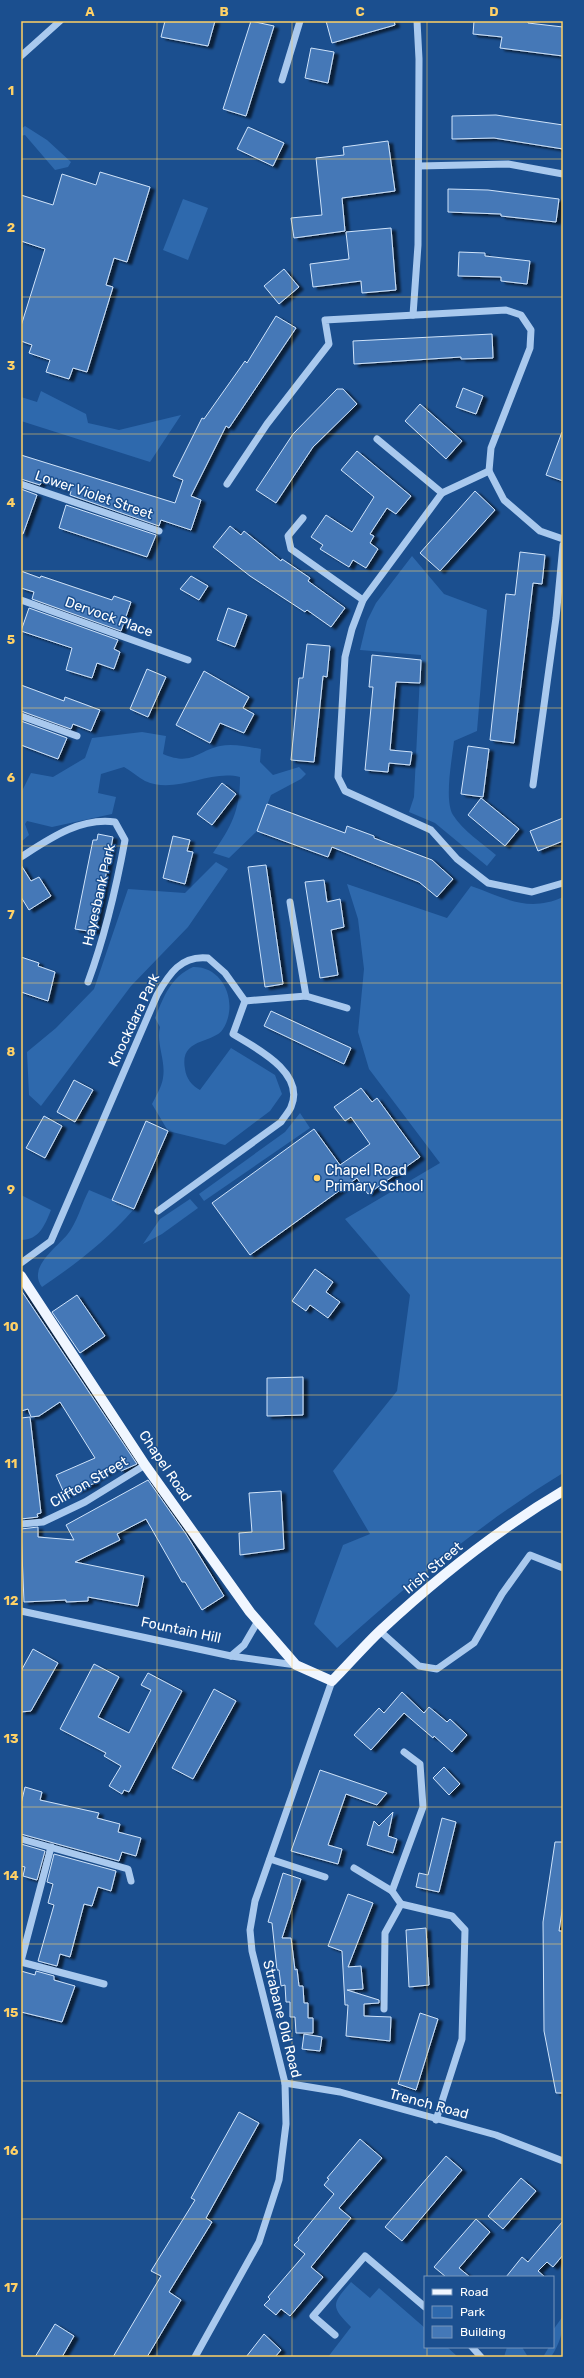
<svg xmlns="http://www.w3.org/2000/svg" width="584" height="2378" font-family="Rubik,sans-serif">
  <style>
    .green { fill: #2e69ad }
    .building { fill: #4478b7; stroke: #cfe3fa; filter: url(#shadow) }
    .lines { fill: none; stroke-linecap: round; stroke-linejoin: round }
    .minor { stroke: #a9c9ee; stroke-width: 7 }
    .major { stroke: #f0f6ff; stroke-width: 10 }
    .grid { fill: none; stroke: #ffd166; stroke-width: 1; stroke-opacity: 0.55 }
    .poi-dot { fill: #ffd166; stroke: #1b4f8f; stroke-width: 1.5 }
    .labels { text-anchor: middle; dominant-baseline: central; stroke-width: 3; stroke-linejoin: round; paint-order: stroke }
    .street-label { font-size: 14px; fill: #fff; stroke: #1b4f8f }
    .poi-label { font-size: 14px; fill: #fff; stroke: #1b4f8f; text-anchor: start }
    .neatline { fill: none; stroke: #ffd166; stroke-width: 1.5 }
    .grid-label { font-size: 13px; text-anchor: middle; font-weight: bold; fill: #ffd166 }
  </style>
  <defs>
    <filter id="shadow"><feDropShadow dx="4.5" dy="2.5" stdDeviation="1" flood-color="#0009"/></filter>
  </defs>
  <rect width="100%" height="100%" fill="#1b4f8f"/>
  <g class="green">
    <path d="M25,126L47,140L71,162L68,167L55,170L25,135L21,136V129Z"/>
    <path d="M183,199L208,208L188,260L163,250Z"/>
    <path d="M41,391L86,414L88,423L119,430L181,415L150,462L21,421V397L37,402Z"/>
    <path d="M412,556L444,594L487,610L477,731L454,741C452,759 444,800 453,815C463,831 482,843 496,855L487,866L435,823L409,812L414,797L421,655L360,650L367,621L376,603Z"/>
    <path d="M142,732L166,736L163,754C192,766 195,752 220,746C233,743 248,747 261,749L260,762L273,775L299,767L306,774L301,779L271,795L257,831L229,858L213,853C231,827 240,811 240,777C209,769 176,795 145,781C138,777 131,771 124,767L101,774L98,793L116,797L112,814L52,827L27,821L25,824L29,835L21,842V793L31,773L53,777L85,758L92,738Z"/>
    <path d="M216,862L228,869L188,927L131,986L41,1106L29,1095L27,1052L56,1028L94,989L128,889L185,893Z"/>
    <path d="M347,884L447,918L471,886C505,898 528,913 563,897V1473C481,1523 408,1584 337,1648L314,1624L343,1545L370,1534L333,1471L397,1391L410,1295L345,1219L440,1163L369,1069L358,1032L364,969L358,919Z"/>
    <path d="M193,967C224,966 239,1004 223,1029C214,1044 179,1037 185,1069C186,1078 192,1086 200,1090L231,1048L275,1075L282,1094L270,1111L225,1145L168,1131L152,1104C156,1096 162,1086 163,1078C166,1060 156,1044 160,1027L155,1018C164,996 171,977 193,967Z"/>
    <path d="M300,1113L310,1128L204,1201L199,1194L285,1132Z"/>
    <path d="M89,1190L134,1209C107,1240 76,1264 42,1287C27,1268 57,1247 67,1235C77,1223 82,1203 89,1190Z"/>
    <path d="M21,1195L51,1210C45,1225 39,1240 21,1240Z"/>
    <path d="M190,1199L198,1208L162,1234L143,1244L160,1219Z"/>
    <path d="M351,2282L370,2298L379,2288L425,2328V2347H447L458,2357H328L351,2327C330,2306 332,2304 351,2282Z"/>
    <path d="M563,2316C563,2333 560,2343 551,2357H543L549,2347H553V2330Z"/>
    <path d="M507,2347H522L528,2357H504Z"/>
  </g>
  <g class="building">
    <path d="M165,21H215L208,46L161,37Z"/>
    <path d="M251,21L274,26L246,116L223,109Z"/>
    <path d="M326,21H394L395,25L332,43Z"/>
    <path d="M474,21H528V23L563,27V56L500,48L502,37L473,34Z"/>
    <path d="M311,48L334,52L328,83L305,78Z"/>
    <path d="M496,115L563,125V149L494,138L452,139V116Z"/>
    <path d="M248,127L284,143L273,166L237,149Z"/>
    <path d="M388,141L395,191L342,198L345,231L294,238L291,218L322,215L316,158L344,155L343,147Z"/>
    <path d="M100,172L150,187L127,262L114,258L106,285L113,287L87,372L73,368L69,379L46,372L50,360L29,353L32,345L21,341V326L45,249L21,241V195L53,205L62,174L96,185Z"/>
    <path d="M448,189L488,190L559,199L556,222L501,216V214L448,212Z"/>
    <path d="M391,228L396,290L362,293L361,281L313,287L310,264L349,259L346,232Z"/>
    <path d="M459,252L485,253V256L530,261L527,284L501,281V277L458,276Z"/>
    <path d="M284,269L299,287L279,304L264,286Z"/>
    <path d="M276,316L296,328L229,428L226,426L191,496L201,500L191,530L161,520L159,526L70,495L71,491L42,481L40,485L21,479V455L175,503L183,480L173,476L202,418L204,419L245,361L247,363Z"/>
    <path d="M492,334L493,358L461,359V357L354,364L353,341Z"/>
    <path d="M463,388L483,396L476,414L456,407Z"/>
    <path d="M337,389H343L357,404L313,447L276,503L256,490L293,434Z"/>
    <path d="M420,404L462,441L446,459L405,421Z"/>
    <path d="M562,432H563V481L546,475Z"/>
    <path d="M357,451L411,496L396,514L387,508L370,534L374,536L370,543L378,549L366,568L353,560L349,567L320,549L323,545L311,537L326,515L352,532L374,497L341,470Z"/>
    <path d="M21,489L37,495L23,534H21Z"/>
    <path d="M475,491L495,510L440,571L420,553Z"/>
    <path d="M66,505L156,535L147,557L59,528Z"/>
    <path d="M230,526L241,535L244,531L281,561L282,559L310,578L308,581L345,608L331,627L307,610L305,612L250,576L213,547Z"/>
    <path d="M520,552L545,555L542,584L533,583L514,743L490,740L506,594L515,595Z"/>
    <path d="M21,571L40,578L41,576L112,600L114,596L131,602L121,631L32,599L34,592L21,588Z"/>
    <path d="M191,576L208,586L199,600L180,589Z"/>
    <path d="M29,608L118,640L114,649L120,652L114,669L97,663L92,678L66,670L72,648L21,631Z"/>
    <path d="M228,608L247,615L235,647L217,640Z"/>
    <path d="M307,644L330,646L327,677L323,676L314,762L291,760L299,678H303Z"/>
    <path d="M372,655L421,660L420,683L396,682L390,750L412,752L410,765L389,763L388,772L365,770L373,687H369Z"/>
    <path d="M147,669L166,677L148,717L130,709Z"/>
    <path d="M204,671L249,697L243,708L254,714L244,733L220,723L210,743L176,725Z"/>
    <path d="M21,685L64,701L65,697L100,710L91,731L73,724L71,729L21,711Z"/>
    <path d="M21,721L67,738L58,759L21,745Z"/>
    <path d="M468,746L489,749L483,797L461,794Z"/>
    <path d="M222,783L236,794L212,825L197,814Z"/>
    <path d="M481,798L519,829L505,846L468,815Z"/>
    <path d="M267,804L345,833L347,826L374,836V838L432,860L453,879L437,897L419,882L332,847L328,857L257,831Z"/>
    <path d="M563,818V841L538,851L530,831Z"/>
    <path d="M98,834L113,837L95,932L75,929L93,840H97Z"/>
    <path d="M173,836L190,840L187,851L193,852L185,884L163,878Z"/>
    <path d="M21,865L31,881L39,877L51,896L29,910L21,897Z"/>
    <path d="M266,865L283,984L265,987L248,867Z"/>
    <path d="M324,880L327,902L340,899L344,927L331,930L338,975L320,978L305,882Z"/>
    <path d="M21,957L39,963L38,966L55,972L48,1001L21,992Z"/>
    <path d="M271,1011L351,1048L344,1064L264,1026Z"/>
    <path d="M74,1080L93,1090L75,1122L57,1112Z"/>
    <path d="M361,1088L372,1102L377,1098L420,1157L368,1194L357,1178L250,1255L212,1203L314,1129L340,1165L370,1144L351,1117L345,1121L334,1107Z"/>
    <path d="M44,1116L62,1126L45,1158L26,1148Z"/>
    <path d="M146,1121L168,1131L134,1209L112,1200Z"/>
    <path d="M315,1269L333,1282L326,1292L340,1302L328,1318L310,1305L306,1311L292,1301Z"/>
    <path d="M21,1290L137,1464L121,1471L117,1466L94,1480L95,1483L65,1495L56,1475L95,1458L60,1402L39,1416L31,1417L28,1409L21,1411Z"/>
    <path d="M77,1295L105,1336L80,1353L52,1312Z"/>
    <path d="M303,1377V1415L267,1416V1378Z"/>
    <path d="M30,1417L41,1513L37,1514L38,1517L21,1519V1418Z"/>
    <path d="M148,1480L186,1534L224,1596L202,1610L185,1582H182L146,1519L117,1534L120,1540L75,1562L144,1576L138,1606L88,1597V1601L66,1602V1600L24,1602L21,1529L38,1527V1537L74,1540L66,1525Z"/>
    <path d="M281,1491L284,1549L240,1555L239,1533L252,1532L249,1493Z"/>
    <path d="M33,1649L58,1663L31,1711L21,1712V1671Z"/>
    <path d="M94,1664L119,1677L98,1717L129,1733L151,1690L141,1685L148,1673L182,1691L129,1792L124,1790L122,1794L109,1786L121,1766L104,1756L106,1753L60,1729Z"/>
    <path d="M214,1689L236,1701L193,1779L172,1768Z"/>
    <path d="M402,1692L424,1713L429,1707L447,1722L450,1719L467,1735L452,1752L434,1736L433,1738L404,1713L371,1750L354,1735L379,1708L384,1713Z"/>
    <path d="M444,1767L460,1784L449,1795L433,1778Z"/>
    <path d="M320,1770L387,1793L377,1805L346,1794L328,1845L342,1849L338,1864L291,1851Z"/>
    <path d="M25,1787L42,1792L40,1800L99,1813L97,1818L120,1824L118,1832L141,1838L136,1856L122,1852L119,1861L21,1834V1804Z"/>
    <path d="M393,1812L388,1836L397,1839L393,1853L367,1845L374,1821L379,1826Z"/>
    <path d="M442,1818L456,1822L439,1892L416,1887L419,1873L428,1875Z"/>
    <path d="M555,1842H563V1905L559,1931H562L563,2093H556L544,2031L543,1922Z"/>
    <path d="M21,1844L45,1851L37,1880L23,1876L25,1867L21,1866Z"/>
    <path d="M54,1854L116,1871L111,1891L98,1887L92,1906L84,1904L70,1957L60,1954L57,1966L38,1961L54,1905L48,1903L53,1884L47,1882Z"/>
    <path d="M283,1873L301,1879L282,1938H291L295,1970L297,1969L299,1986H303L304,2003H308V2018H313V2033H296L295,2017H290V2002H286L285,1985L281,1986L279,1970H277L272,1923L268,1922Z"/>
    <path d="M348,1894L373,1903L348,1967L361,1966L363,1989L347,1990L379,2000V2003L364,2004V2016L391,2017L390,2041L346,2036L348,2005H345L342,1951L328,1946Z"/>
    <path d="M426,1928L429,1985L409,1987L406,1930Z"/>
    <path d="M21,1971L35,1975L36,1971L54,1976V1980L75,1986L62,2022L21,2012Z"/>
    <path d="M420,2013L438,2019L416,2090L398,2084Z"/>
    <path d="M304,2034L322,2037L320,2051L302,2049Z"/>
    <path d="M239,2112L259,2123L206,2218L212,2222L169,2292L181,2300L147,2357H113L161,2276L151,2271L195,2200L191,2198Z"/>
    <path d="M360,2139L382,2158L339,2208L351,2218L311,2267L323,2277L290,2316L281,2309L276,2315L264,2305L270,2299L268,2297L305,2254L294,2245L299,2240L298,2238L334,2194L324,2185L329,2179L327,2178Z"/>
    <path d="M446,2156L462,2170L402,2241L385,2227Z"/>
    <path d="M521,2178L536,2191L503,2229L488,2216Z"/>
    <path d="M476,2219L490,2232L459,2268L470,2277H446L434,2267Z"/>
    <path d="M563,2221V2255L553,2267L547,2262L538,2271L545,2277H506L522,2257L528,2262Z"/>
    <path d="M55,2324L74,2336L62,2357H35Z"/>
    <path d="M264,2334L281,2350L275,2357H246Z"/>
  </g>
  <g class="lines">
    <g class="minor">
      <path d="M21,56L60,21"/>
      <path d="M282,80L300,21"/>
      <path d="M419,166L508,164L563,174"/>
      <path d="M413,315L418,245L419,59L417,21"/>
      <path d="M377,439L442,493"/>
      <path d="M489,471L442,493L363,600L352,629L345,657L338,777L345,791L431,830L457,859L488,883L532,892L563,883"/>
      <path d="M21,484L159,531"/>
      <path d="M227,484L267,424L329,344L325,320L506,310L521,315L531,330L530,348L491,448L489,471L504,500L540,531L563,539"/>
      <path d="M303,518L288,536L291,549L363,600"/>
      <path d="M21,600L188,660"/>
      <path d="M21,716L77,736"/>
      <path d="M533,785L556,618L563,545"/>
      <path d="M21,857C49,839 80,817 115,822L125,840C116,889 105,936 88,982"/>
      <path d="M290,902L306,996"/>
      <path d="M245,1001L306,996L347,1008"/>
      <path d="M21,1263L51,1241L157,995C169,974 181,955 208,958L225,973L245,1001L233,1034C256,1048 306,1073 291,1107C289,1112 284,1117 281,1122L158,1211"/>
      <path d="M21,1524L43,1522L85,1502L145,1465"/>
      <path d="M21,1611L231,1656L296,1665"/>
      <path d="M380,1631L419,1666L437,1669L474,1643L502,1594L530,1555L563,1568"/>
      <path d="M231,1656L244,1645L258,1621"/>
      <path d="M21,1839L128,1869L131,1881"/>
      <path d="M270,1859L325,1877"/>
      <path d="M354,1868L392,1891"/>
      <path d="M401,1904L452,1916L465,1930L462,2039L436,2120"/>
      <path d="M21,1961L51,1847"/>
      <path d="M21,1962L104,1984"/>
      <path d="M384,2009L385,1933L401,1904L392,1891L423,1807L420,1764L404,1752"/>
      <path d="M285,2083L340,2092L496,2135L563,2161"/>
      <path d="M335,2335L313,2316L365,2256L425,2307"/>
      <path d="M472,2347L481,2357"/>
      <path d="M195,2357L259,2242L279,2180L286,2124L285,2083L252,1951L250,1930L255,1901L332,1681"/>
    </g>
    <path class="major" d="M21,1276L145,1465L250,1612L296,1665L332,1681C349,1664 364,1646 381,1630C437,1578 497,1530 563,1491"/>
  </g>
  <path class="grid" d="M157,21V2357M292,21V2357M427,21V2277M21,159H563M21,297H563M21,434H563M21,571H563M21,708H563M21,846H563M21,983H563M21,1120H563M21,1258H563M21,1395H563M21,1532H563M21,1670H563M21,1807H563M21,1944H563M21,2081H563M21,2219H563M427,2347V2357"/>
  <circle class="poi-dot" cx="317" cy="1178" r="4"/>
  <g class="labels">
    <g class="street-label">
      <text transform="translate(94 495) rotate(19)">Lower Violet Street</text>
      <text transform="translate(109 617) rotate(20)">Dervock Place</text>
      <text transform="translate(99 895) rotate(-77)">Hayesbank Park</text>
      <text transform="translate(134 1020) rotate(-65)">Knockdara Park</text>
      <text transform="translate(165 1466) rotate(56)">Chapel Road</text>
      <text transform="translate(89 1482) rotate(-30)">Clifton Street</text>
      <text transform="translate(433 1568) rotate(-40)">Irish Street</text>
      <text transform="translate(181 1630) rotate(12)">Fountain Hill</text>
      <text transform="translate(282 2019) rotate(76)">Strabane Old Road</text>
      <text transform="translate(429 2104) rotate(15)">Trench Road</text>
    </g>
    <g class="poi-label">
      <text x="325" y="1170">Chapel Road<tspan x="325" dy="16">Primary School</tspan></text>
    </g>
  </g>
  <rect width="584" height="2378" fill="none" stroke="#1b4f8f" stroke-width="44"/>
  <rect x="424" y="2276" width="130" height="72" fill="#1b4f8f" stroke="#7695bc"/>
  <rect x="432" y="2289" width="20" height="6" fill="#f0f6ff" stroke="#7695bc"/>
  <text x="460" y="2296" font-size="12" fill="#ffffff">Road</text>
  <rect x="432" y="2306" width="20" height="12" fill="#2e69ad" stroke="#7695bc"/>
  <text x="460" y="2316" font-size="12" fill="#ffffff">Park</text>
  <rect x="432" y="2326" width="20" height="12" fill="#4478b7" stroke="#7695bc"/>
  <text x="460" y="2336" font-size="12" fill="#ffffff">Building</text>
  <rect x="22" y="22" width="540" height="2334" class="neatline"/>
  <g class="grid-label">
    <text x="90" y="16">A</text>
    <text x="224" y="16">B</text>
    <text x="360" y="16">C</text>
    <text x="494" y="16">D</text>
    <text x="11" y="95">1</text>
    <text x="11" y="232">2</text>
    <text x="11" y="370">3</text>
    <text x="11" y="507">4</text>
    <text x="11" y="644">5</text>
    <text x="11" y="782">6</text>
    <text x="11" y="919">7</text>
    <text x="11" y="1056">8</text>
    <text x="11" y="1194">9</text>
    <text x="11" y="1331">10</text>
    <text x="11" y="1468">11</text>
    <text x="11" y="1605">12</text>
    <text x="11" y="1743">13</text>
    <text x="11" y="1880">14</text>
    <text x="11" y="2017">15</text>
    <text x="11" y="2155">16</text>
    <text x="11" y="2292">17</text>
  </g>
</svg>
